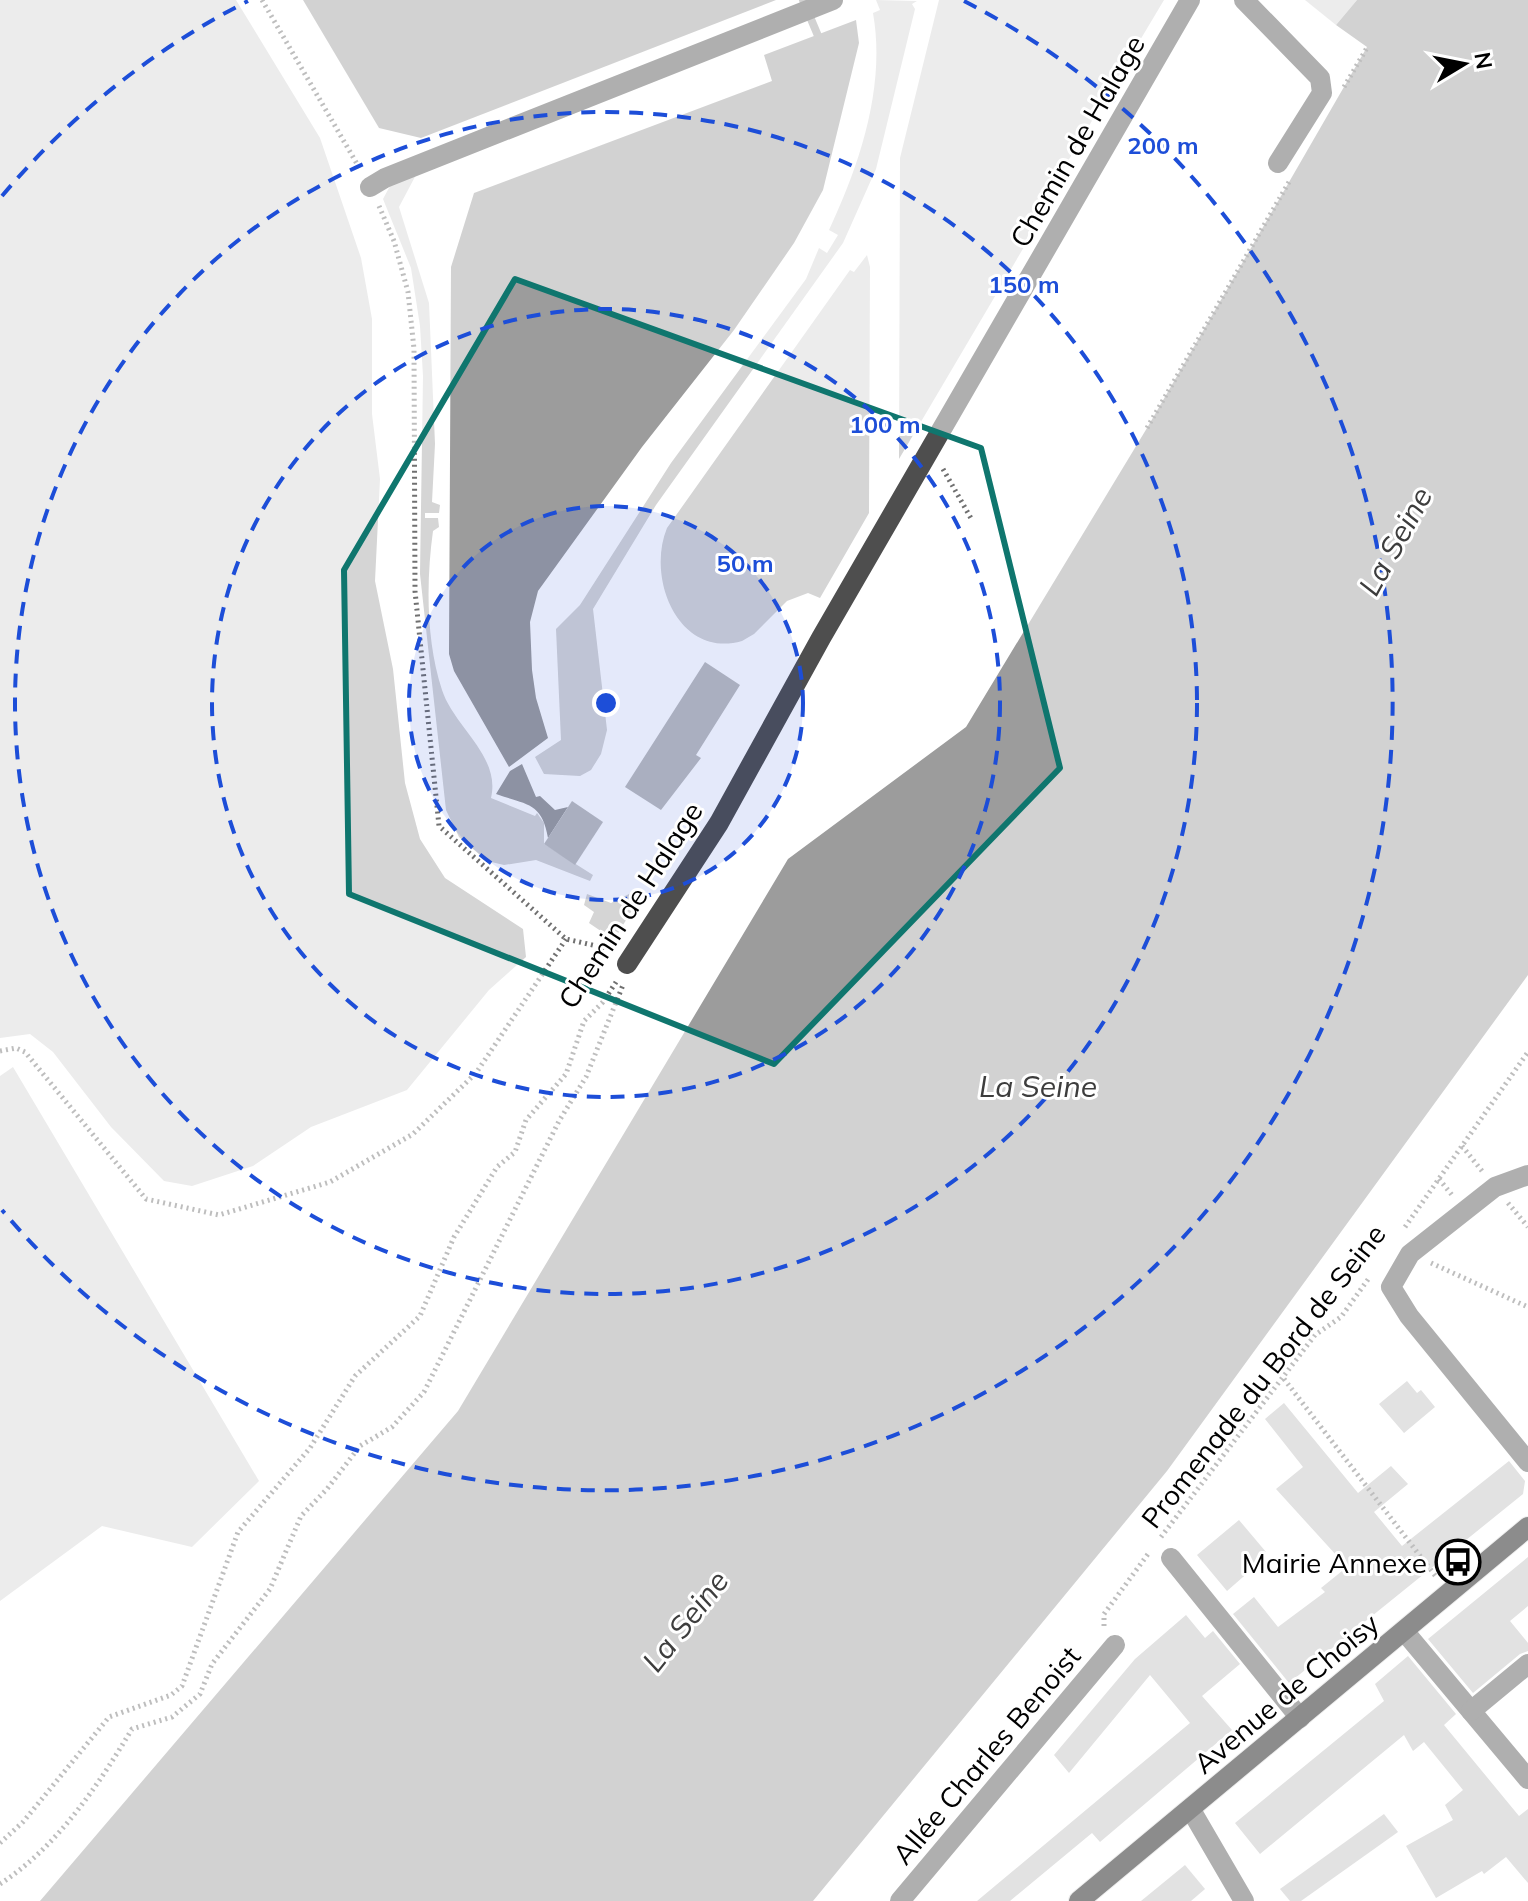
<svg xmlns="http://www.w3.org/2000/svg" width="1528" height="1901" font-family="Mulish,sans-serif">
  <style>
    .green { fill: #d5d5d5 }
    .water { fill: #9c9c9c }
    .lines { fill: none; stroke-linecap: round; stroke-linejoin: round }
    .stream { stroke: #9c9c9c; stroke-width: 8 }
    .building { fill: #bebebe }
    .major-casing { stroke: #dbdbdb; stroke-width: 22 }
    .path { stroke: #707070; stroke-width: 5; stroke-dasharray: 2 4; stroke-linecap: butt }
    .minor { stroke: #4e4e4e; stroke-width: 20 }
    .major { stroke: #000; stroke-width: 20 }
    .marked { fill: none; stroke: #0f766e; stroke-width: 6; stroke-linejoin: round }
    .ring { fill: none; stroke: #1d4ed8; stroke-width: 4; stroke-dasharray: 14 10 }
    .labels { text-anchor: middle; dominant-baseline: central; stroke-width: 6; stroke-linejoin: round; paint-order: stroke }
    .street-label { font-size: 28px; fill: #000; stroke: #fff }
    .poi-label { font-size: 28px; fill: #000; stroke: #fff; text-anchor: end }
    .water-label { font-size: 30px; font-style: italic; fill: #3d3d3d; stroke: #fff }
    .centre { fill: #1d4ed8; stroke: #fff; stroke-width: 4 }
    .ring-label { font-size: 24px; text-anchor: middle; font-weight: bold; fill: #1d4ed8; stroke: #fff; stroke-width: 6; stroke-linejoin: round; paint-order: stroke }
  </style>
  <rect width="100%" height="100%" fill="#fff"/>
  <g class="green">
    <path d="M0,0H236L320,138L361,258L372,319V414L380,479L375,581L393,669L405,783L420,839L445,878L523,929L526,957L489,990L407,1090L311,1127L253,1166L192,1186L164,1181L111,1127L53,1052L30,1034L0,1038Z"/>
    <path d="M876,0L917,1L912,4L915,9L876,169L843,243L656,505L593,609L607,730L601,754L591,770L580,776L544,774L535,757L561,740L556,629L580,605L671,463L806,279L819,248L827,253L838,235L829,230C860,164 886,86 873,13L880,10Z"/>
    <path d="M939,0H1164L1034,218L1024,247L899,459L900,158Z"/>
    <path d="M1305,0H1357L1336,25Z"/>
    <path d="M417,173L399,207L429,303L435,444L432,502L440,505L439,513H425V518H438L439,527L433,531C426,581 426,641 442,690C454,727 501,756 491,798L535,816L537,813L544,823V844L593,875L590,881L536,860L504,865L487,861L459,837L446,810L420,574L423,376L420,326L411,268L383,199L390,186Z"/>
    <path d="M867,255L870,267L869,513L820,598L808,593L787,601L754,634L742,641C679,659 646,579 667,528L850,270L854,272Z"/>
    <path d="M635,891L643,892L614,940L589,923L594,912L584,905L587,894L611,903Z"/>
    <path d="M13,1067L259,1481L192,1547L102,1526L0,1601V1076Z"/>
  </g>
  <g class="water">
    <path d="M303,0H776L421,138L379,128Z"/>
    <path d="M1357,0H1528V975L1167,1471L813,1901H40L458,1411L788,859L966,727L1147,428L1367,47L1336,25Z"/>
    <path d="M856,20L859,43L823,190L794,243L734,330L642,447L538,591L530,622L532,670L536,698L548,738L509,767L454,671L449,654L451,267L474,193L772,81L764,55Z"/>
    <path d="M522,764L536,797L540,796L555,810L568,807L548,838C542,802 527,805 496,794L510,771Z"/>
  </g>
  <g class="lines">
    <path class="stream" d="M803,0L821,43"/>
  </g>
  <g class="building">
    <path d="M705,662L740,685L696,755L701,758L661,810L625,787Z"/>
    <path d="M572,801L603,822L575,865L544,844Z"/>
    <path d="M1407,1381L1417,1393L1421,1390L1435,1407L1404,1433L1379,1404Z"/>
    <path d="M1284,1403L1358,1493L1391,1466L1408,1484L1374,1512L1402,1546L1509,1461L1525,1481L1523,1494L1289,1683L1233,1614L1254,1597L1278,1627L1325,1592L1321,1588L1347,1567L1276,1489L1303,1467L1265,1419Z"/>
    <path d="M1239,1520L1266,1552L1256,1559L1259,1563L1227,1591L1197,1555Z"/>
    <path d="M1528,1557V1606L1510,1621L1528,1643V1651L1520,1654L1473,1693L1428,1639Z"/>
    <path d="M1186,1615L1205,1638L1213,1631L1240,1664L1202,1696L1232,1730L1100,1842L1092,1833L1010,1901H977L1190,1723L1150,1675L1069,1773L1054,1755L1135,1659Z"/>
    <path d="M1408,1656L1456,1714L1444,1725L1519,1816L1528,1809V1883L1506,1857L1484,1874L1482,1871L1436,1898L1406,1846L1453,1820L1445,1805L1463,1790L1424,1742L1413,1751L1404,1735L1260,1854L1235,1823L1384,1701L1375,1684Z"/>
    <path d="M1384,1814L1398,1832L1301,1901H1290L1280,1889Z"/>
    <path d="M1185,1865L1205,1889L1191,1901H1141Z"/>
  </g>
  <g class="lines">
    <g class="major-casing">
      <path id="major" d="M1079,1901L1528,1527"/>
    </g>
    <g class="path">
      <path d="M262,0L360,169"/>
      <path d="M1344,87L1368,46"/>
      <path d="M379,206L394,241L408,292L414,349L415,591L439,826L566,939L610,949"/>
      <path d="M1147,428L1289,182"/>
      <path d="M943,469L972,520"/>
      <path d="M0,1051L16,1048L25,1052L146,1199L219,1215L330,1182L413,1134L476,1073L566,939"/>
      <path d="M1462,1146L1482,1171"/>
      <path d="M1439,1179L1452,1195"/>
      <path d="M1508,1203L1528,1227"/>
      <path d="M1405,1227L1528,1052"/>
      <path d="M1431,1263L1528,1307"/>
      <path d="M1284,1379L1437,1578"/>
      <path d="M1161,1537L1315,1335L1341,1317L1369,1278"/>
      <path d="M1104,1626V1614L1148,1554"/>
      <path d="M0,1843L23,1822L109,1717L171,1695L182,1686L238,1532L310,1448L355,1376L420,1316L454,1237L497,1167L515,1152L526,1120L566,1074L584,1021L603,1002L616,982"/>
      <path d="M0,1884C57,1847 97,1787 132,1729L172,1717L200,1694L212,1664L270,1589L301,1516L327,1489L360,1446L392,1427L424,1392L559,1121L586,1077L623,985"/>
    </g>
    <g class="minor">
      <path d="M1244,0L1320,78L1322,93L1278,163"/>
      <path d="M370,187L385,178L833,0"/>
      <path d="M627,964L719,823L821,638L1190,0"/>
      <path d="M1528,1175L1495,1187L1410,1254L1391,1287L1409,1316L1528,1462"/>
      <path d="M1171,1558L1300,1718"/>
      <path d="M1404,1631L1528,1779"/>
      <path d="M1471,1711L1528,1664"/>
      <path d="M1191,1810L1244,1901"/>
      <path d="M900,1901L1115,1645"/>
    </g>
    <use href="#major" class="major"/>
  </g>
  <path d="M0 0H1528V1901H0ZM515,279L981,448L1060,768L774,1064L349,894L344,570Z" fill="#fff" fill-opacity=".55" fill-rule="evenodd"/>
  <path class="marked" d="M515,279L981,448L1060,768L774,1064L349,894L344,570Z"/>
  <circle cx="606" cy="703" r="197" fill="#1d4ed8" fill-opacity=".12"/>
  <g class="ring">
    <circle cx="606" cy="703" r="197"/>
    <circle cx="606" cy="703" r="394"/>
    <circle cx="606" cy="703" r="591"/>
    <path d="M2 196A788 788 0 0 1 248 1M964 1A788 788 0 1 1 2 1210"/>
  </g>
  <defs>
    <g id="bus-ring" transform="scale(2.3)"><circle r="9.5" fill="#fff" stroke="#000" stroke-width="1.5"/><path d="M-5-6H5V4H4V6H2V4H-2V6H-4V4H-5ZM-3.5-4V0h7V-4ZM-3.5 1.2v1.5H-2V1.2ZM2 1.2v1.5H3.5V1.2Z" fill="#000"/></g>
  </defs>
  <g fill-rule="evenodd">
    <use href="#bus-ring" x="1458" y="1562"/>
  </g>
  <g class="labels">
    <g class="street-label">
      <text transform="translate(1077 141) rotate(-60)">Chemin de Halage</text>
      <text transform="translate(630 905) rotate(-57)">Chemin de Halage</text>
      <text transform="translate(1263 1376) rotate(-52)">Promenade du Bord de Seine</text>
      <text transform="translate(1286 1693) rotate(-40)">Avenue de Choisy</text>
      <text transform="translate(986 1755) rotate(-50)">Allée Charles Benoist</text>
    </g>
    <g class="poi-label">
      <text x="1427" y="1562">Mairie Annexe</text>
    </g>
    <g class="water-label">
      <text transform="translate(1395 541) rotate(-61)">La Seine</text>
      <text x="1038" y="1086">La Seine</text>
      <text transform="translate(685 1621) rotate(-52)">La Seine</text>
    </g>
  </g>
  <circle cx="606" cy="703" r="12" class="centre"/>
  <g class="ring-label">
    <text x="1163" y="154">200 m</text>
    <text x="1024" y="293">150 m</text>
    <text x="885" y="433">100 m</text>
    <text x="745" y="572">50 m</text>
  </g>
  <g transform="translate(1464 64) rotate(80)" stroke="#ffffff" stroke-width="6" paint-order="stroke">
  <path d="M0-6L14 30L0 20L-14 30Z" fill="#000000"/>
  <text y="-12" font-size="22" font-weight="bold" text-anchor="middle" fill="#000000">N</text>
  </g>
</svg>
